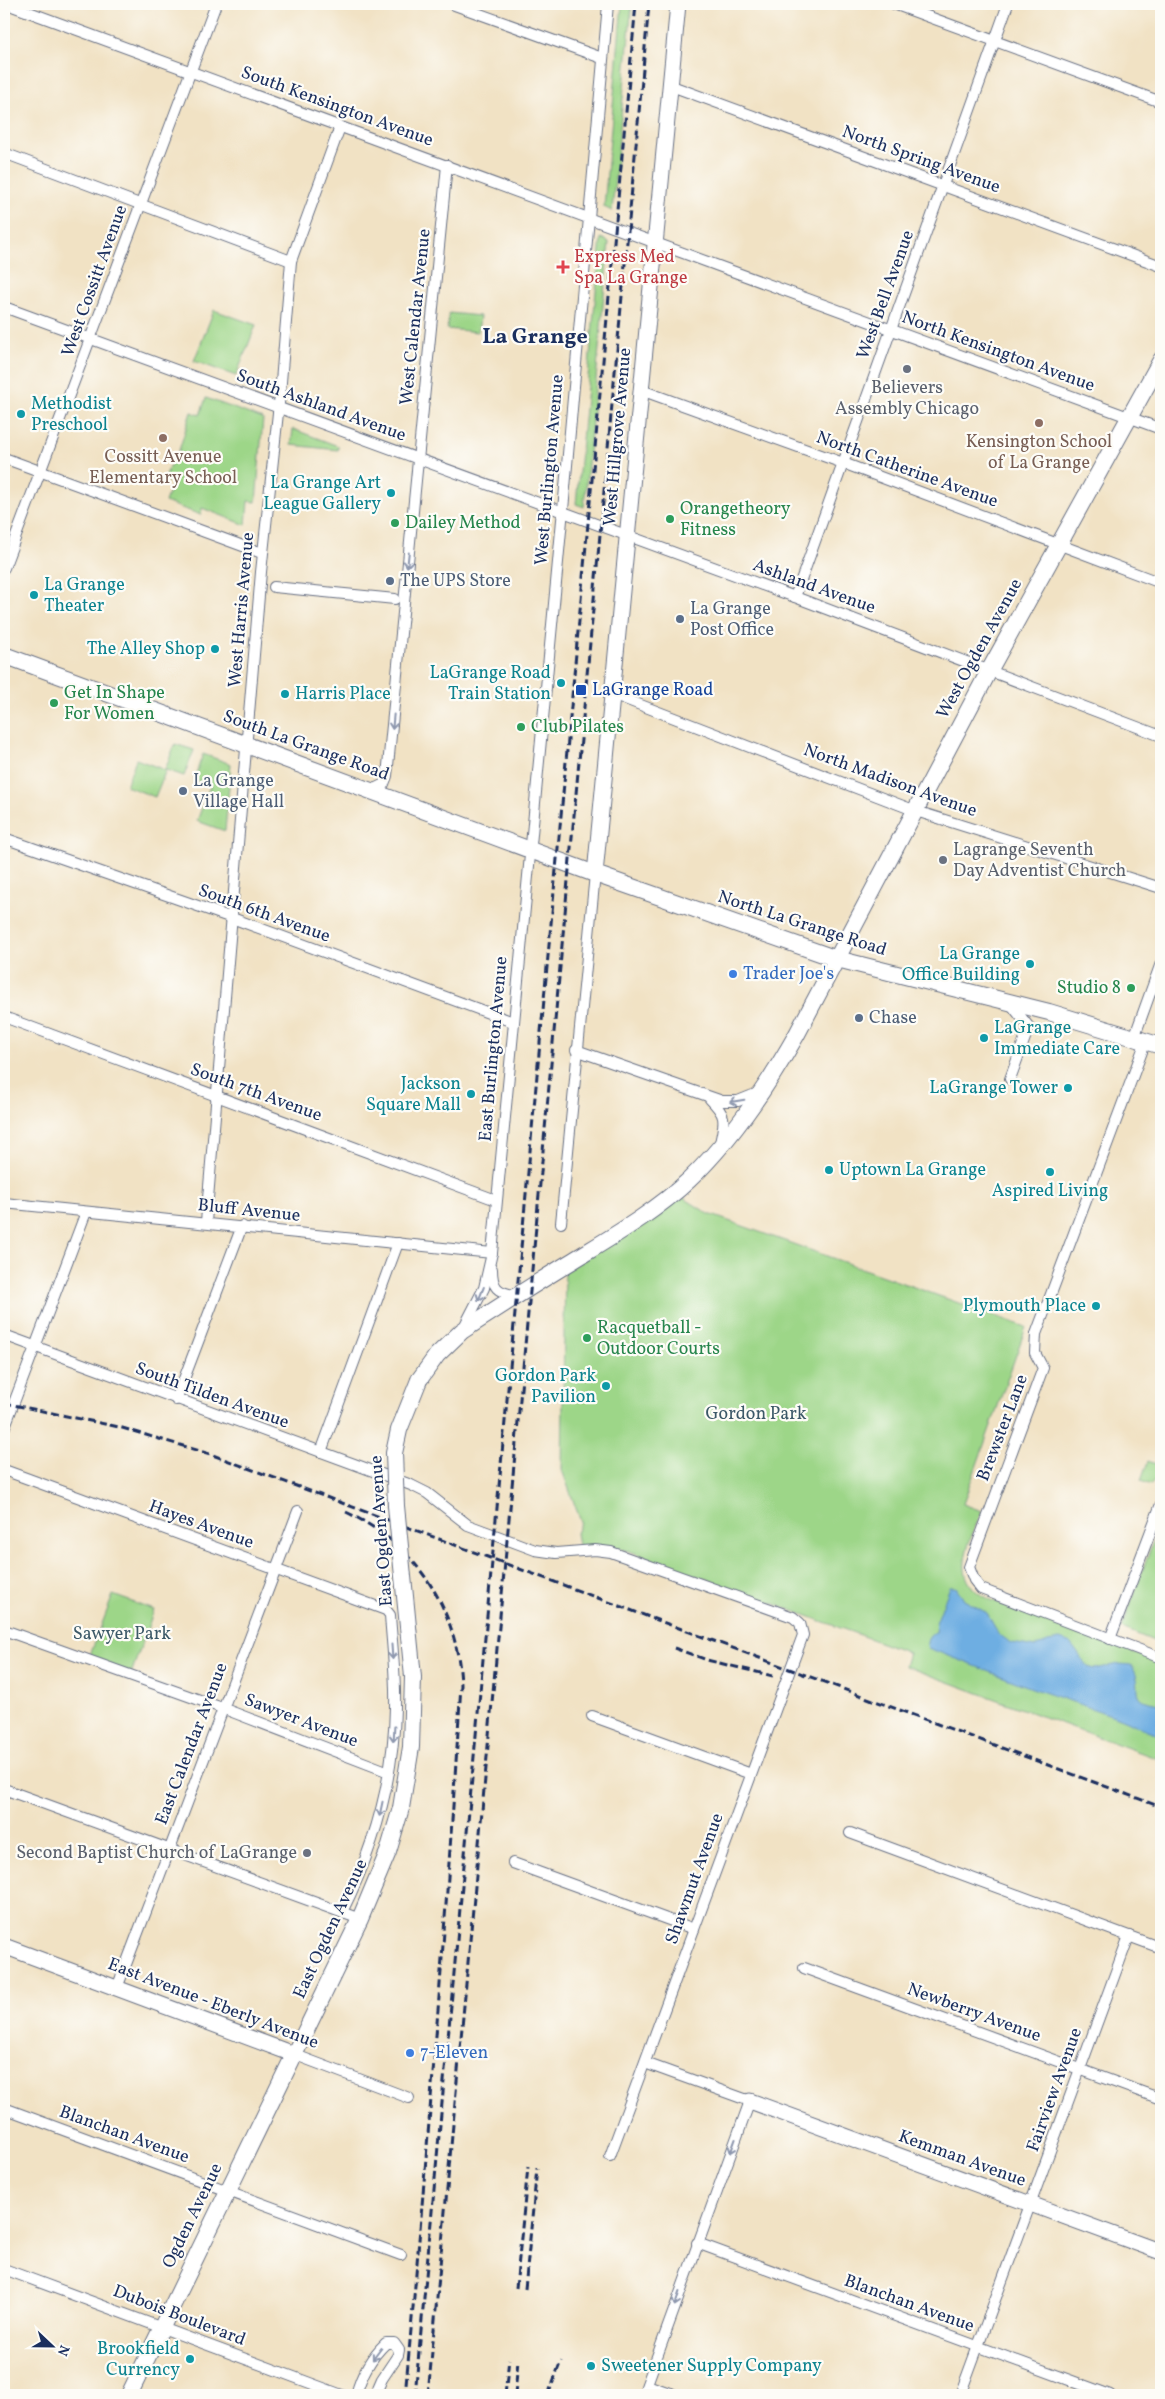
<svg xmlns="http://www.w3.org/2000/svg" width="1165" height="2399" font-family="Vollkorn,serif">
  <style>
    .green { fill: #9dd688; stroke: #5c8273 }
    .water { fill: #6eaee2; stroke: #446ea0 }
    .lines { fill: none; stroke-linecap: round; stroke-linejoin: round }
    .street-casing { stroke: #666e82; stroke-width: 12 }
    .secondary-casing { stroke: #666e82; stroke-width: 17 }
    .primary-casing { stroke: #666e82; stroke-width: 18 }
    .street { stroke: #fff; stroke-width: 10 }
    .secondary { stroke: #fff; stroke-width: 15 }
    .primary { stroke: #fff; stroke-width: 16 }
    .rail { stroke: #1b2f5e; stroke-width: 3; stroke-dasharray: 8 4; stroke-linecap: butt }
    .primary-bridge-casing { stroke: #666e82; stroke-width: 18; stroke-linecap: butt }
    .primary-bridge { stroke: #fff; stroke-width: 16 }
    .oneway { stroke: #8d97ae }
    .health-dot { fill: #e0444e; stroke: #fdfcf7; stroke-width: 2 }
    .worship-dot { fill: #6b7280; stroke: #fdfcf7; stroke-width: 2 }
    .culture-dot { fill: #0f9aa8; stroke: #fdfcf7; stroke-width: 2 }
    .education-dot { fill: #8d6e63; stroke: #fdfcf7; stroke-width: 2 }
    .leisure-dot { fill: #2e9e5b; stroke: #fdfcf7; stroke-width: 2 }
    .service-dot { fill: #5c6f8a; stroke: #fdfcf7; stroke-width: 2 }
    .transit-dot { fill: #1a4fb4; stroke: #fdfcf7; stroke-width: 2 }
    .shop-dot { fill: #3f7fe0; stroke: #fdfcf7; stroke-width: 2 }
    .labels { text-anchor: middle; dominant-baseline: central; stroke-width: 4.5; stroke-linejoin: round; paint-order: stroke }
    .street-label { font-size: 18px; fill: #1b2f5e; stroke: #fdfcf7 }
    .health-label { font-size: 18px; fill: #be3a42; stroke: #fdfcf7; text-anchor: start }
    .worship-label { font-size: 18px; fill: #5b616d; stroke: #fdfcf7 }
    .culture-label { font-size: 18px; fill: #0d838f; stroke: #fdfcf7; text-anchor: end }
    .education-label { font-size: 18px; fill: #785e54; stroke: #fdfcf7 }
    .leisure-label { font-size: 18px; fill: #27864d; stroke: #fdfcf7; text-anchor: start }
    .service-label { font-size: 18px; fill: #4e5e75; stroke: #fdfcf7; text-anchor: start }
    .transit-label { font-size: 18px; fill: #164399; stroke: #fdfcf7; text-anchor: start }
    .shop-label { font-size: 18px; fill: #366cbe; stroke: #fdfcf7; text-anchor: start }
    .park-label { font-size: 18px; fill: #3c5968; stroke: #fdfcf7 }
    .district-label { font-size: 22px; font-weight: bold; fill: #1b2f5e; stroke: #fdfcf7 }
  </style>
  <rect width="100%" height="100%" fill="#fdfcf7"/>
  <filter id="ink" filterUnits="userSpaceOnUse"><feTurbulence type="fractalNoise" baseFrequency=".02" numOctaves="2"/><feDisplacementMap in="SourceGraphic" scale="10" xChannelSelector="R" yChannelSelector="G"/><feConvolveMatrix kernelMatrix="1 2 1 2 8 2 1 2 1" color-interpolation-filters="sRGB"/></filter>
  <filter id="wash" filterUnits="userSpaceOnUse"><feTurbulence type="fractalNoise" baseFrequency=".0096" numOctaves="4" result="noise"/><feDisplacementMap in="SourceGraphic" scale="20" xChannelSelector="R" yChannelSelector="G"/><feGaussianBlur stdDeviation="1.12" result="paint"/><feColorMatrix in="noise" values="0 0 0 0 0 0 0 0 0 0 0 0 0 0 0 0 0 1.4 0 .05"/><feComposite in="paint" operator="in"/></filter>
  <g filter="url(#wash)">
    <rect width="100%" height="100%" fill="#f1e2c4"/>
    <g class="green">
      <path d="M622,4H632L612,211L604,207Z"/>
      <path d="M601,238L609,242L584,507L576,504Z"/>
      <path d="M214,310L256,325L236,376L194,361Z"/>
      <path d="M449,313L480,316L478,332L447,329Z"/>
      <path d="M206,398L263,419L256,502L248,501L246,525L202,508L201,515L165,502L172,483L164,480L174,456L177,457L191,412L200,415Z"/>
      <path d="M293,429L338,446V450L291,445Z"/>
      <path d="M175,744L194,750L184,776L166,770L155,797L126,786L136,759L165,770Z"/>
      <path d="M203,754L231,764L225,831L197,821L210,786L194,779Z"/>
      <path d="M676,1193L709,1214L1026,1327L963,1504L982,1511C973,1535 953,1567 974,1589C978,1594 986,1597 991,1600L1161,1663V1760L905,1666L909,1653L632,1552L609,1546H578L576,1533L581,1522L562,1470L565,1267Z"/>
      <path d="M1148,1461L1161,1466V1484L1153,1481L1151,1485L1141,1481Z"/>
      <path d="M1161,1519V1644L1122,1628Z"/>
      <path d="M113,1595L154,1610L131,1674L89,1658Z"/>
    </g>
    <path class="water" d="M950,1587H956L964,1600L987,1613L999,1635L1012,1643L1035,1647L1048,1642L1060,1640L1071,1644L1088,1667L1095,1669L1119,1664L1131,1665C1147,1688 1124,1700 1161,1704V1736L1117,1717L1032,1688L928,1648C925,1642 929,1635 935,1633L936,1623Z"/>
  </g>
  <g filter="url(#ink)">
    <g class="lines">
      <g class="street-casing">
        <g id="street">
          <path d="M7,4L1161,429"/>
          <path d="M452,4L602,58"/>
          <path d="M894,4L1161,102"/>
          <path d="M669,85L1161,266"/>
          <path d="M4,153L291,261"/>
          <path d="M4,307L795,597L1161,736"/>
          <path d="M641,390L843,463L1161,583"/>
          <path d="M4,458L262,553"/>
          <path d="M4,568L216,4"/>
          <path d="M274,587L395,599"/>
          <path d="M795,597L1008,4"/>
          <path d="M612,694L916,811L1161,888"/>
          <path d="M370,791L384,784L387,776L447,165"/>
          <path d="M4,838L232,918L513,1022"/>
          <path d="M4,1017L496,1200"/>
          <path d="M1134,1038L1161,963"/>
          <path d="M1146,1041L1036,1334L1035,1353L1043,1368L969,1567L974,1580L981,1589L1161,1658"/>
          <path d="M576,1050L722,1101H738L758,1093"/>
          <path d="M1010,1079L1029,1027L1010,1003"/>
          <path d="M710,1099C727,1116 725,1120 720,1143"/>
          <path d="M4,1203L492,1253"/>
          <path d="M206,1222L261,572L280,394L291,261L340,127"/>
          <path d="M561,1223L595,874"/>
          <path d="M492,1269C492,1287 497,1293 516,1295"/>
          <path d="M464,1327L484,1288L492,1253L564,499L608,4"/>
          <path d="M4,1335L411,1485L427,1493L468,1525L535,1550L556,1553L595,1550L611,1552L793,1617L800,1623L803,1635L610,2156"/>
          <path d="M176,1400L242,1226"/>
          <path d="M4,1429L86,1212"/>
          <path d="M321,1452L398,1243"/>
          <path d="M4,1470L386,1610L390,1615C392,1645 396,1676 395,1707C394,1779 374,1848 342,1912"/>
          <path d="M4,1630L222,1708L389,1772"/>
          <path d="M1110,1639L1161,1504"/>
          <path d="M592,1716L751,1774"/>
          <path d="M4,1789L360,1919"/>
          <path d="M850,1833L1161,1948"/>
          <path d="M513,1863L694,1929"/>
          <path d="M804,1968L1161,2099"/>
          <path d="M117,1988L298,1511"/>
          <path d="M293,2054L409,2098"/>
          <path d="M4,2108L401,2255"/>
          <path d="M697,2243L1110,2395"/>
          <path d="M4,2269L342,2395"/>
          <path d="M647,2385L675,2395"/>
          <path d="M356,2395C361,2376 371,2357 386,2343H394L399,2350L398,2355L382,2379L375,2395"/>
          <path d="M643,2395L750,2101L645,2063"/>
          <path d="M960,2395L1129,1936"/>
        </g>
      </g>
      <g class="secondary-casing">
        <g id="secondary">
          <path d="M595,874L678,4"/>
          <path d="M4,1946L293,2054"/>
          <path d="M750,2101L1161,2252"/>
        </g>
      </g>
      <g class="primary-casing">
        <g id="primary">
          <path d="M4,655L595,874L837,959L1049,1012L1161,1046"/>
          <path d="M419,1380L437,1355L462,1331C499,1307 536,1283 574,1260C613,1236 655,1212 689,1180C733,1138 767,1087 797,1034L989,671L1161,360"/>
          <path d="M129,2395L360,1919L388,1852L401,1808"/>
        </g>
      </g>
      <use href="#street" class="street"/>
      <use href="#secondary" class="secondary"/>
      <use href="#primary" class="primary"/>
      <g class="rail">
        <path d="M4,1403L119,1427L210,1454L1161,1807"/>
        <path d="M346,1512C416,1545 458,1608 461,1685C446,1922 427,2159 405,2395"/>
        <path d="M674,1648L707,1660L773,1676"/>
        <path d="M516,2288L528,2167"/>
        <path d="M525,2289L537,2168"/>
        <path d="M415,2395L636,4"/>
        <path d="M428,2395L649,4"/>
        <path d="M505,2395L509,2359"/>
        <path d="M515,2395L518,2360"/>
        <path d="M548,2395L561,2361"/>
      </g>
      <g class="primary-bridge-casing">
        <path id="primary-bridge" d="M401,1808L411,1747L413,1677L396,1506L394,1453L399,1430L419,1380"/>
      </g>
      <use href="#primary-bridge" class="primary-bridge"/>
    </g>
    <defs><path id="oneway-shaft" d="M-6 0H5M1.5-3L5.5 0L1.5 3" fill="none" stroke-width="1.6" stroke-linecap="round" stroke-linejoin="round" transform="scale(1.25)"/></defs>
    <g class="oneway">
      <use href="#oneway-shaft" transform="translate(408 560) rotate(96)"/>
      <use href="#oneway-shaft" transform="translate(393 722) rotate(95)"/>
      <use href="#oneway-shaft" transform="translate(737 1101) rotate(170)"/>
      <use href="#oneway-shaft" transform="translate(481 1294) rotate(112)"/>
      <use href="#oneway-shaft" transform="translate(392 1652) rotate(86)"/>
      <use href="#oneway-shaft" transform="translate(394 1734) rotate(93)"/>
      <use href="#oneway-shaft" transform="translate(381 1809) rotate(102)"/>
      <use href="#oneway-shaft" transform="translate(733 2146) rotate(110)"/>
      <use href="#oneway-shaft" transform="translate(677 2299) rotate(109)"/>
      <use href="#oneway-shaft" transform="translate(377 2354) rotate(127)"/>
    </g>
  </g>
  <path class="health-dot" d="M560.5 259.5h5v5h5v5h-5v5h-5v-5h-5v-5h5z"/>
  <g class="worship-dot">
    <circle cx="907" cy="369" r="5"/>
    <circle cx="943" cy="860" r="5"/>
    <circle cx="307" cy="1853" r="5"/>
  </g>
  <g class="culture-dot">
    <circle cx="21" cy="414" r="5"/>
    <circle cx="391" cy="493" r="5"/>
    <circle cx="34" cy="595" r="5"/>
    <circle cx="215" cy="649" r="5"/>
    <circle cx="561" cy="683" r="5"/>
    <circle cx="285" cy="694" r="5"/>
    <circle cx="1030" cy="964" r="5"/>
    <circle cx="984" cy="1038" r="5"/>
    <circle cx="1068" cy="1088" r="5"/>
    <circle cx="471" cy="1094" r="5"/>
    <circle cx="829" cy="1170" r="5"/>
    <circle cx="1050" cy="1172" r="5"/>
    <circle cx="1096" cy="1306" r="5"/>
    <circle cx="606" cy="1386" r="5"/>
    <circle cx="190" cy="2359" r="5"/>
    <circle cx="591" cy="2366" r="5"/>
  </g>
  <g class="education-dot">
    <circle cx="1039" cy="423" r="5"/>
    <circle cx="163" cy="438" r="5"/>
  </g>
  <g class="leisure-dot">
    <circle cx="670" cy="519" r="5"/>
    <circle cx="395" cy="523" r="5"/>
    <circle cx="54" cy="703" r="5"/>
    <circle cx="521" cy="727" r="5"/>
    <circle cx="1131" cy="988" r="5"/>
    <circle cx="587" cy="1338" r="5"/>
  </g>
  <g class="service-dot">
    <circle cx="390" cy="581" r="5"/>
    <circle cx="680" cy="619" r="5"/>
    <circle cx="183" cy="791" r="5"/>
    <circle cx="859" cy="1018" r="5"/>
  </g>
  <rect class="transit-dot" x="575" y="684" width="12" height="12" rx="2.5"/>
  <g class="shop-dot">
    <circle cx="733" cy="974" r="5"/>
    <circle cx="410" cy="2053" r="5"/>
  </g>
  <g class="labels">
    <g class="street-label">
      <text transform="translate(337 107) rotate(20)">South Kensington Avenue</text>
      <text transform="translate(921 160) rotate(20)">North Spring Avenue</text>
      <text transform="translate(95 281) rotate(-70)">West Cossitt Avenue</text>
      <text transform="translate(886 295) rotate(-70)">West Bell Avenue</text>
      <text transform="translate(416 317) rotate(-84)">West Calendar Avenue</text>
      <text transform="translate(998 352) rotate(20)">North Kensington Avenue</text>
      <text transform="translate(321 406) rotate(20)">South Ashland Avenue</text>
      <text transform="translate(618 437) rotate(-85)">West Hillgrove Avenue</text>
      <text transform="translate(550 470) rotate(-85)">West Burlington Avenue</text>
      <text transform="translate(907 470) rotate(20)">North Catherine Avenue</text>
      <text transform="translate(814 587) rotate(20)">Ashland Avenue</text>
      <text transform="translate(242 610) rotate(-85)">West Harris Avenue</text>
      <text transform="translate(980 649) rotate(-61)">West Ogden Avenue</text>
      <text transform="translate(306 746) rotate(20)">South La Grange Road</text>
      <text transform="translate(890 781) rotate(20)">North Madison Avenue</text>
      <text transform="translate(264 914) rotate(20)">South 6th Avenue</text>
      <text transform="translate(802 924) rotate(18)">North La Grange Road</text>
      <text transform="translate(494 1049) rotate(-85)">East Burlington Avenue</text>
      <text transform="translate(256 1093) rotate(20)">South 7th Avenue</text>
      <text transform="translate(249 1211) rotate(6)">Bluff Avenue</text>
      <text transform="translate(212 1396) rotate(20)">South Tilden Avenue</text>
      <text transform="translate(1003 1428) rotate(-69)">Brewster Lane</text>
      <text transform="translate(201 1525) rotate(20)">Hayes Avenue</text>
      <text transform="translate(382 1531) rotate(-94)">East Ogden Avenue</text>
      <text transform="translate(301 1721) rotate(21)">Sawyer Avenue</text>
      <text transform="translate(192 1744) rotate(-69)">East Calendar Avenue</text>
      <text transform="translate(695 1879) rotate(-70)">Shawmut Avenue</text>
      <text transform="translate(331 1929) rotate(-65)">East Ogden Avenue</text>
      <text transform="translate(213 2004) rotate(21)">East Avenue - Eberly Avenue</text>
      <text transform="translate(974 2013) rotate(20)">Newberry Avenue</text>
      <text transform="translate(1055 2090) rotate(-70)">Fairview Avenue</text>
      <text transform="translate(124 2135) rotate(20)">Blanchan Avenue</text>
      <text transform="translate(962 2159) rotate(20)">Kemman Avenue</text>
      <text transform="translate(193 2216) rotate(-64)">Ogden Avenue</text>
      <text transform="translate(909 2304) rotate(20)">Blanchan Avenue</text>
      <text transform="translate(179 2316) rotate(21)">Dubois Boulevard</text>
    </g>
    <g class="health-label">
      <text x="574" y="257">Express Med<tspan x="574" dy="21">Spa La Grange</tspan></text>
    </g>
    <g class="worship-label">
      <text x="907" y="388">Believers<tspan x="907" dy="21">Assembly Chicago</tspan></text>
      <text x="953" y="850" text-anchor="start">Lagrange Seventh<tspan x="953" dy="21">Day Adventist Church</tspan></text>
      <text x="297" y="1853" text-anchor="end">Second Baptist Church of LaGrange</text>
    </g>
    <g class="culture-label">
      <text x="31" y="404" text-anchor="start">Methodist<tspan x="31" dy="21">Preschool</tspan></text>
      <text x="381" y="483">La Grange Art<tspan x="381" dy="21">League Gallery</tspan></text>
      <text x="44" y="585" text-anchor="start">La Grange<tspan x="44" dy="21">Theater</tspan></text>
      <text x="205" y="649">The Alley Shop</text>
      <text x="551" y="673">LaGrange Road<tspan x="551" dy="21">Train Station</tspan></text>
      <text x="295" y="694" text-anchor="start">Harris Place</text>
      <text x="1020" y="954">La Grange<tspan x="1020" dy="21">Office Building</tspan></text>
      <text x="994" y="1028" text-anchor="start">LaGrange<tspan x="994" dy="21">Immediate Care</tspan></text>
      <text x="461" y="1084">Jackson<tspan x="461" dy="21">Square Mall</tspan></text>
      <text x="1058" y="1088">LaGrange Tower</text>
      <text x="839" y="1170" text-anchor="start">Uptown La Grange</text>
      <text x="1050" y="1191" text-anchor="middle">Aspired Living</text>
      <text x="1086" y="1306">Plymouth Place</text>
      <text x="596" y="1376">Gordon Park<tspan x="596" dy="21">Pavilion</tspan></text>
      <text x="180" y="2349">Brookfield<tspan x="180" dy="21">Currency</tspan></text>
      <text x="601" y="2366" text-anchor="start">Sweetener Supply Company</text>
    </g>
    <g class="education-label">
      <text x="1039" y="442">Kensington School<tspan x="1039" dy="21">of La Grange</tspan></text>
      <text x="163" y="457">Cossitt Avenue<tspan x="163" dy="21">Elementary School</tspan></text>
    </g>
    <g class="leisure-label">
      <text x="680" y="509">Orangetheory<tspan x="680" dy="21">Fitness</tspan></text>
      <text x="405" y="523">Dailey Method</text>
      <text x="64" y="693">Get In Shape<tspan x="64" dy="21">For Women</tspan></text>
      <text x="531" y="727">Club Pilates</text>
      <text x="1121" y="988" text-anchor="end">Studio 8</text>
      <text x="597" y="1328">Racquetball -<tspan x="597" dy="21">Outdoor Courts</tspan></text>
    </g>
    <g class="service-label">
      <text x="400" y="581">The UPS Store</text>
      <text x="690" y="609">La Grange<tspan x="690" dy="21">Post Office</tspan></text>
      <text x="193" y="781">La Grange<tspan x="193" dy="21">Village Hall</tspan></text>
      <text x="869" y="1018">Chase</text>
    </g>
    <g class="transit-label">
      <text x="592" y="690">LaGrange Road</text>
    </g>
    <g class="shop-label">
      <text x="743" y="974">Trader Joe's</text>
      <text x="420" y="2053">7-Eleven</text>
    </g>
    <g class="park-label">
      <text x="756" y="1414">Gordon Park</text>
      <text x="122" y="1634">Sawyer Park</text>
    </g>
    <g class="district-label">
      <text x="535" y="337">La Grange</text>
    </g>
  </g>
  <rect width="1165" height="2399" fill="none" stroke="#fdfcf7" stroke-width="20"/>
  <g transform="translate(52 2346) rotate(112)" stroke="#fdfcf7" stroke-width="4" paint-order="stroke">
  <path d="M0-4L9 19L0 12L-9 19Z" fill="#1b2f5e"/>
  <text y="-8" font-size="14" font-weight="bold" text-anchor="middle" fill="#1b2f5e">N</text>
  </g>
</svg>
